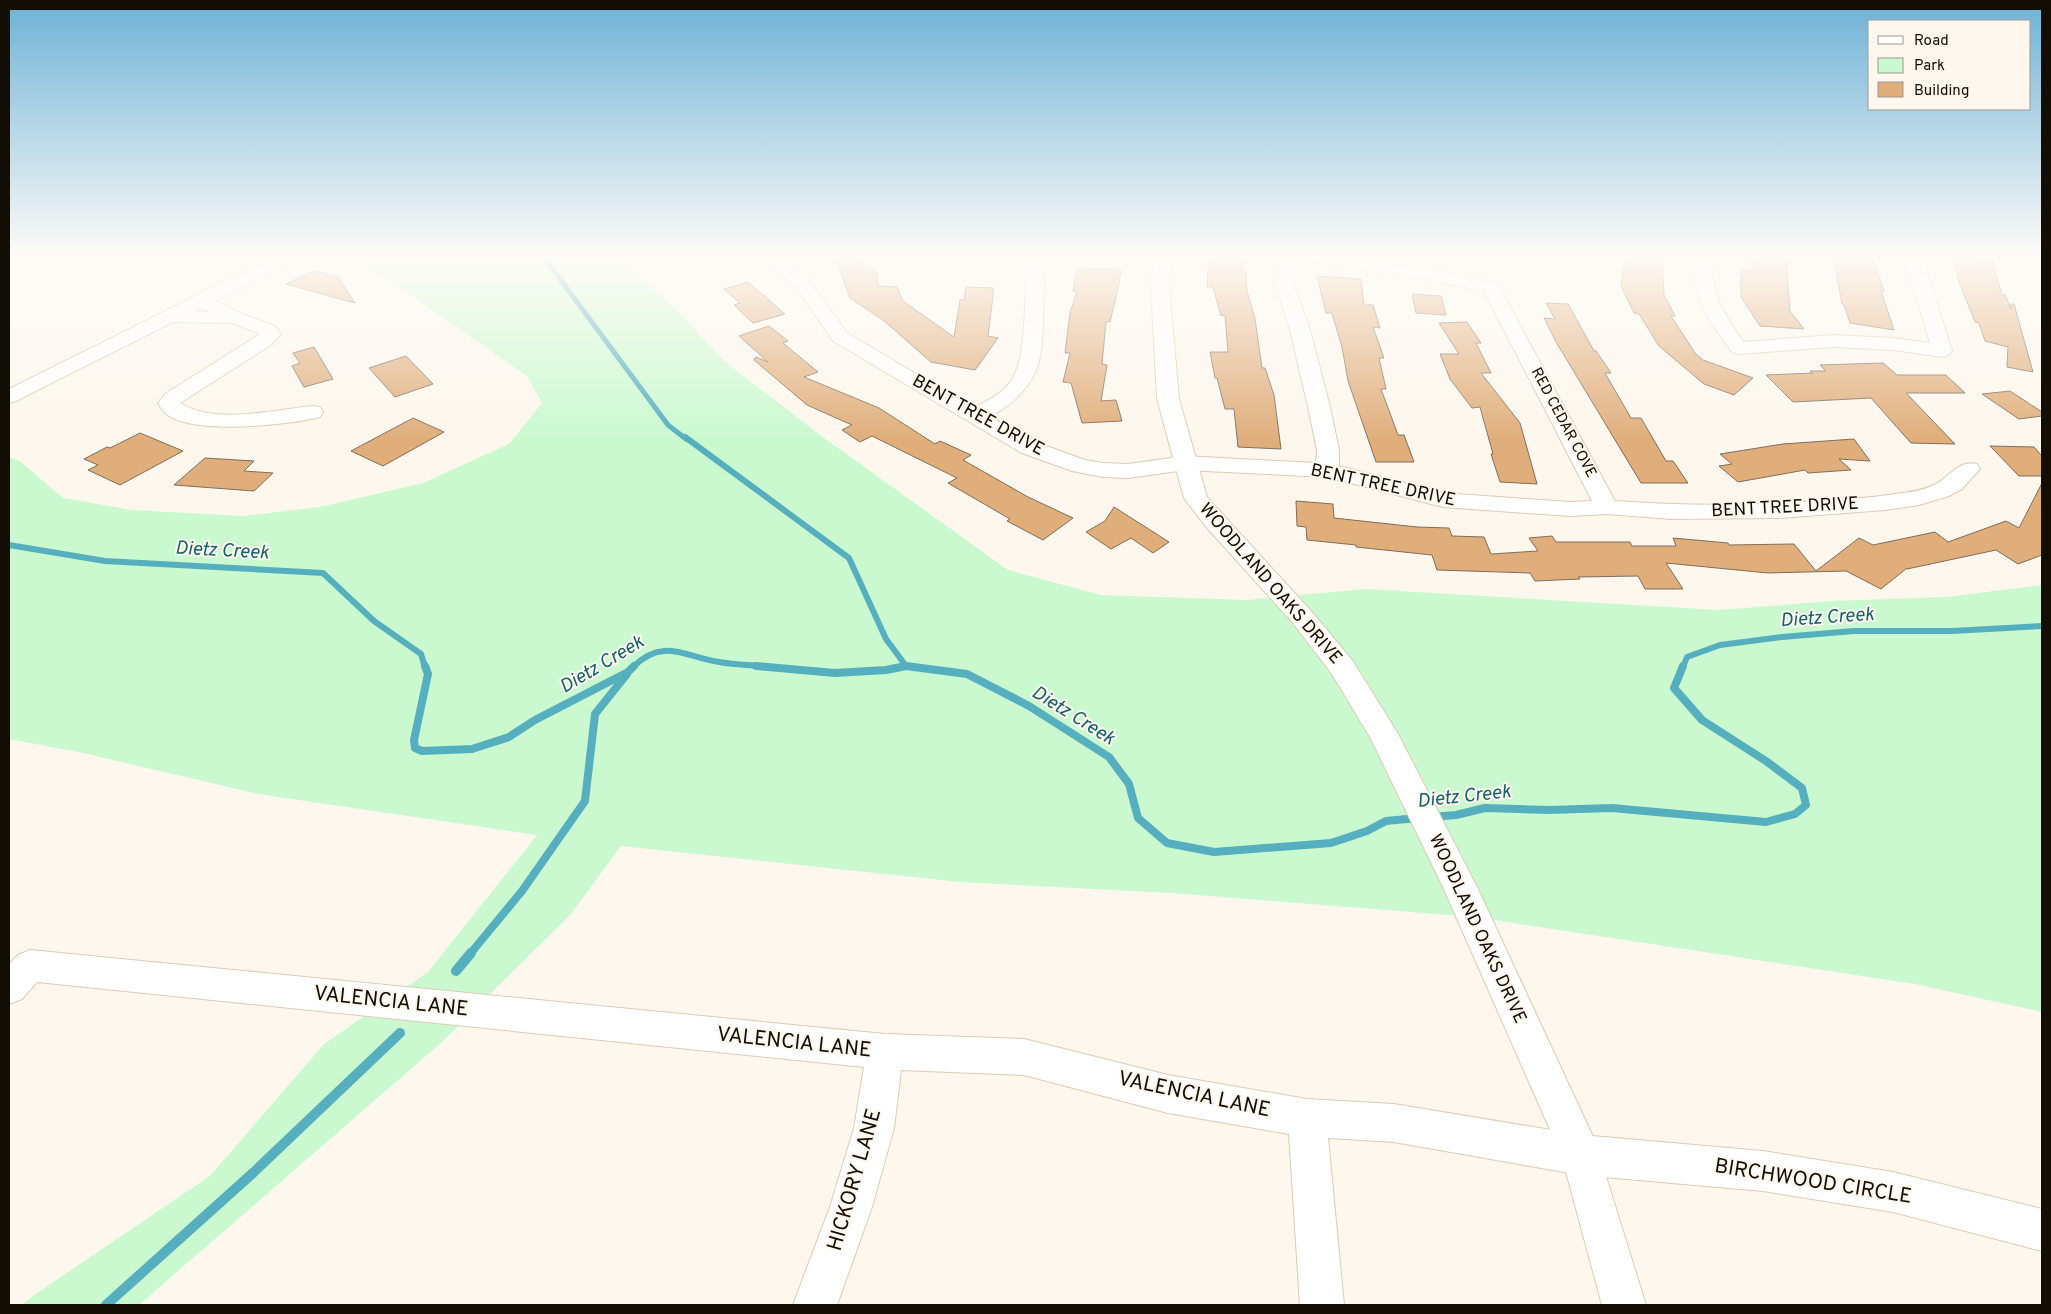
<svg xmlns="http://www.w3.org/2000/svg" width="2051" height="1314" font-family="Overpass,sans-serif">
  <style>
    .green { fill: #caf9d0 }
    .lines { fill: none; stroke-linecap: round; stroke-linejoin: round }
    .stream-far3 { stroke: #55afbe; stroke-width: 5 }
    .stream-far2 { stroke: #55afbe; stroke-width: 6 }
    .stream-far1 { stroke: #55afbe; stroke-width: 8 }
    .stream { stroke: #55afbe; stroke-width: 10 }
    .building { fill: #e0ae7b; stroke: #816d5a }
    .minor-casing { stroke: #dcccb3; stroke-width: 2 }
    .tertiary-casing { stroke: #dcccb3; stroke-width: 2 }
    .minor { fill: #fff; fill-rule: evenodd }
    .tertiary { fill: #fff; fill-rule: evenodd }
    .labels { text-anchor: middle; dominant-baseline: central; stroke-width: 4; stroke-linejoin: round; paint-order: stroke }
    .far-street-label { font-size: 15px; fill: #120d05; stroke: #fdf7ed }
    .street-label { font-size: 18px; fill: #120d05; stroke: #fdf7ed }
    .water-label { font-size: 19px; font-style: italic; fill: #15606b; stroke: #fdf7ed }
    .near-street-label { font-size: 21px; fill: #120d05; stroke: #fdf7ed }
  </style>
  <rect width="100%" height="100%" fill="#fdf7ed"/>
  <path class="green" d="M354,256H611L624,264L675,308L724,361L820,435L1008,570L1101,595L1247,600L1365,589L1719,610L1832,601L1946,597L2042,585V1012L1915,984L1473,917L1171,893L960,882L621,846L571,914L442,1042L139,1305H22L37,1293L210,1176L324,1044L428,972L537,835L258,794L83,753L9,739V457L20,461L63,498L132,510L243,516L320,507L423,483L509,444L542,403L527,376Z"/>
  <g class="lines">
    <path class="stream-far3" d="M543,256L668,425L686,439"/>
    <g class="stream-far2">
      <path d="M685,437L849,558L886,639L906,666"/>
      <path d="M9,545L105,561L323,573L374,621L421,654L425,667"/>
      <path d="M633,667C663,637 685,657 719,662C736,665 753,665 770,667"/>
      <path d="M902,667H912"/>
      <path d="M1683,667L1687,657L1720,645L1782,637L1854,631H1952L2042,626"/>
    </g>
    <g class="stream-far1">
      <path d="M425,666L428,674L414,740L415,748L422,751L472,749L509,737L535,720L628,672L634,666"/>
      <path d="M756,666L835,673L886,670L906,666L967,674L1029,706L1109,757L1129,784L1138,818L1167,843L1214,852L1331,843L1367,831L1386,821L1418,818"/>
      <path d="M1431,817L1456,815L1485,808L1549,810L1612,808L1766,822L1795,814L1806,805L1802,788L1766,761L1702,720L1674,688L1683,666"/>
      <path d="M470,954L522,891L585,801L595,714L627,674"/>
    </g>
    <g class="stream">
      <path d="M456,971L471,953"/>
      <path d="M106,1305L254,1172L400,1033"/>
    </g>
  </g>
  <g class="building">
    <path d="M835,256H850L877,273L878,286L897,287L903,301L954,337L960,300H964L966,287L994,288L988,336L998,338L975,370L931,362L883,320L850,298Z"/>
    <path d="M1209,256H1243V272H1246L1247,291L1255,319L1262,368H1265L1274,395L1281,449L1238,447L1234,409H1225L1217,378H1215L1210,352H1228L1225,315L1221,316L1213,287H1207Z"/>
    <path d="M1625,256H1662L1664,295L1675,316H1671L1695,353L1703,360L1753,378L1734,395L1704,384L1659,346L1639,314L1634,313L1621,286Z"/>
    <path d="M1751,256L1786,259L1790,311L1804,329L1760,326L1741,297V269L1753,271Z"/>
    <path d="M1833,256H1872L1884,291H1881L1894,330L1850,323L1844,305L1842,304Z"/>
    <path d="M1953,256L1992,261L2002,295H2005L2011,309V304H2014L2033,372L2007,367L2008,347L1985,341L1979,323L1975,322L1959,282Z"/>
    <path d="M1077,268L1121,270L1118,289L1110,322H1106L1102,364L1107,365L1101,401L1116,400L1122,421L1082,423L1071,383L1063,382L1070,353H1065L1070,313L1077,291H1073Z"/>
    <path d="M314,271L338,277L355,303L286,284Z"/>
    <path d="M1317,276L1361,279L1364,305H1373L1380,328L1373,327L1384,358H1379L1386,389H1381L1398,435H1404L1414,462H1376L1348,381L1342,347L1332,313H1326Z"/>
    <path d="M748,282L785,314L753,323L734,305L740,303L724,289Z"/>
    <path d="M1412,294L1441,296L1446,315L1416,313Z"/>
    <path d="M1546,303L1568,304L1594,351H1596L1611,373H1605L1631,418H1641L1666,461H1673L1688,483H1641L1556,342L1544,318L1555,319Z"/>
    <path d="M1467,322L1481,343H1476L1491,373H1481L1520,423L1537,484L1500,482L1491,454H1493L1480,407L1472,408L1450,379L1440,354H1459L1439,323Z"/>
    <path d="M769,326L788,341L783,343L818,372L804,377L879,408L935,444L940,441L971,455L963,460L1028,497L1073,518L1043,540L1007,521L1010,519L948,483L957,478L872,436L860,442L842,430L852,425L807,405L754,360L756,357L768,362L739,336Z"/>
    <path d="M314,347L333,379L304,387L292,366L300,363L293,353Z"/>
    <path d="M406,356L433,384L395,397L369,368Z"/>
    <path d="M1883,363L1897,375H1946L1965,393H1906L1955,444L1911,443L1871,398L1793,402L1766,375L1813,373L1810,371H1826L1820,365Z"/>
    <path d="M2010,391L2042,412V416L2019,419L1982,394Z"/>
    <path d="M413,418L444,432L383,466L351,451Z"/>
    <path d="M140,433L183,451L120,485L88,470L98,465L84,459L107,447L110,448Z"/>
    <path d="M1854,439L1870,461L1839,459L1851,470L1808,473L1805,470L1738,482L1719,466L1732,464L1720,454L1783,444Z"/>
    <path d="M1990,446L2034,447L2042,456V476H2019Z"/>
    <path d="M205,458L254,461L244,471L273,473L254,491L174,485Z"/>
    <path d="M2042,483V555L2018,564L1996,550L1907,569V568L1881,589L1846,571L1768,573L1666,563L1683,589H1645L1638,576L1578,577L1580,579L1535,581L1530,573L1437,570L1432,555L1356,547V545L1307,540L1306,527L1297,526L1296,501L1333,504L1334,518L1417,527L1449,528L1452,536L1484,537L1491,554L1538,551L1529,538L1552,536L1556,542H1630L1632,546H1676L1673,538L1728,543L1729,545L1794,544L1816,571L1859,538L1873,545L1935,532L1948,542L2006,521L2019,528Z"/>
    <path d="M1114,507L1169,542L1153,553L1131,538L1111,549L1086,532L1105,521Z"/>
  </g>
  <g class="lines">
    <g class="minor-casing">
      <g id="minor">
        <path d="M759,256H779L808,279L847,333L974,408C987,401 1003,393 1011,381C1026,358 1024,313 1026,286L1025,276L1019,266L1022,262L1028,261L1034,262L1043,276L1044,286C1041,348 1051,382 990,417L1038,443L1085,460L1103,463L1128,464L1185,456L1316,463L1317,450L1308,407L1290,330L1275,282L1283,256H1342L1425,269L1497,283L1615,501C1686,506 1757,506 1827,500C1848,499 1868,498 1888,495C1903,493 1918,492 1932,486C1949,479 1958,459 1977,464L1980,469L1962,489L1949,496L1919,505L1885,510L1780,518L1671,519L1607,514L1570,516L1443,507L1327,477L1185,470L1128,478L1103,477L1072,471L1022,453L833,341L796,287ZM1300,260L1425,279L1484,291L1592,501L1570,502L1443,493L1339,466V450L1330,407L1310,330L1293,282Z"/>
        <path d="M1694,256H1712C1711,295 1722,312 1744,342L1833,335L1894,338L1930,343L1904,256H1922L1952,351L1949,355L1942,357L1894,350L1833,347L1739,354L1732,352C1707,317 1693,301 1694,256Z"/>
        <path d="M202,294L242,314L275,326L281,334L271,345L180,403C215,425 273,410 312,406L320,407L323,412L320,417C287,425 191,436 165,413C162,410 160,406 158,403L165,394L260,334L232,323L171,322L164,320L161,316L164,312L171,310L209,312L195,304L193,300L195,296Z"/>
        <path d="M30,950L885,1034L1024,1039L1168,1075L1307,1099L1394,1104L1581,1135L1763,1151L1893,1172L2042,1209V1251L1893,1212L1763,1191L1581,1175L1394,1142L1328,1138L1344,1305H1300L1289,1134L1168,1113L1024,1075L901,1070L894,1128L872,1207L837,1305H793L830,1207L854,1128L864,1067L37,982L22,999L9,1004V964L18,955Z"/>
      </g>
    </g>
    <g class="tertiary-casing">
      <g id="tertiary">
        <path d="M276,256H299L296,260L16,401L9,403V389Z"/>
        <path d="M1156,256H1174L1169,274V287L1179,399L1207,497L1311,611L1352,660L1398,734L1477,887L1595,1141L1646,1305H1602L1562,1157L1443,887L1370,737L1332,674L1293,623L1207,528L1184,498L1157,399L1151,287V274Z"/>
      </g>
    </g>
    <use href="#minor" class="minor"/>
    <use href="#tertiary" class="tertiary"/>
  </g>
  <linearGradient id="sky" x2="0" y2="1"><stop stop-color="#6db2d7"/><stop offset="0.58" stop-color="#fefbf7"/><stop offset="1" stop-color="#fefbf7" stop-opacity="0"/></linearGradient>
  <rect width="2051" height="440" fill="url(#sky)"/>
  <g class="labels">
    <g class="far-street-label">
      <text transform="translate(1563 423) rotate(62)">RED CEDAR COVE</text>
    </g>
    <g class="street-label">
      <text transform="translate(978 416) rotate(29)">BENT TREE DRIVE</text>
      <text transform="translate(1383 486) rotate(12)">BENT TREE DRIVE</text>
      <text transform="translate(1785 508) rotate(-3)">BENT TREE DRIVE</text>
      <text transform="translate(1270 584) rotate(49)">WOODLAND OAKS DRIVE</text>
      <text transform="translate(1477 929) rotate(65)">WOODLAND OAKS DRIVE</text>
    </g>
    <g class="water-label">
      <text transform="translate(222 551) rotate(3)">Dietz Creek</text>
      <text transform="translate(1827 618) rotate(-4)">Dietz Creek</text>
      <text transform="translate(602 665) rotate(-31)">Dietz Creek</text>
      <text transform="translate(1073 716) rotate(32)">Dietz Creek</text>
      <text transform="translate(1464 797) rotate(-6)">Dietz Creek</text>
    </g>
    <g class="near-street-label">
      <text transform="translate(391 1002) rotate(6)">VALENCIA LANE</text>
      <text transform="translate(794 1043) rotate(6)">VALENCIA LANE</text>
      <text transform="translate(1194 1095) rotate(12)">VALENCIA LANE</text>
      <text transform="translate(855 1180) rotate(-74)">HICKORY LANE</text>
      <text transform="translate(1813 1182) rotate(9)">BIRCHWOOD CIRCLE</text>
    </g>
  </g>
  <rect width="2051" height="1314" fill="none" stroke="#120d05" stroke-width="20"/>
  <rect x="1868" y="20" width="162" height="90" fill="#fdf7ed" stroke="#9f9990"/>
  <rect x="1878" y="36" width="25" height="8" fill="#ffffff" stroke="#9f9990"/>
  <text x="1914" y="45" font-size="15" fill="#120d05">Road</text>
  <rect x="1878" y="58" width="25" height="15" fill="#caf9d0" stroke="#9f9990"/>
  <text x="1914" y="70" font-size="15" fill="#120d05">Park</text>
  <rect x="1878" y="82" width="25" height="15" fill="#e0ae7b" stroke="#9f9990"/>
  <text x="1914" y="95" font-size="15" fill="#120d05">Building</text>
</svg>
